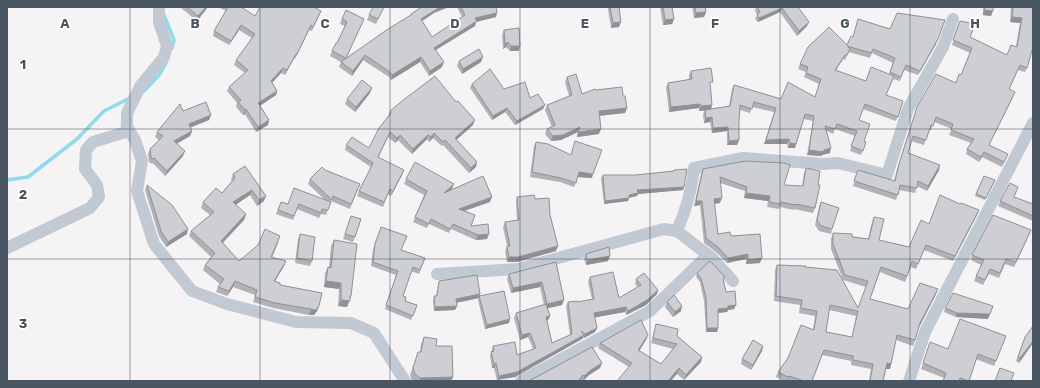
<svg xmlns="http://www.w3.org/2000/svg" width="1040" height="388" font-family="Rubik,sans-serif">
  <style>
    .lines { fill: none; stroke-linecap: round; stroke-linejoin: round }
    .stream { stroke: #90daee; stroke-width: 3.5 }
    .minor { stroke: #c1cad2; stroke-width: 12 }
    .wall { fill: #b0b2b7; fill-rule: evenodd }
    .shaded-wall { fill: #909195 }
    .building { fill: #cdcfd5; stroke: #909195; fill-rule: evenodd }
    .grid { fill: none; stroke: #4a5661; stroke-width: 1; stroke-opacity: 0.55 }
    .grid-label { font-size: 13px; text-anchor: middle; font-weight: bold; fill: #4a5661; stroke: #fff; stroke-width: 3.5; stroke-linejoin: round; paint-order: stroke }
  </style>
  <rect width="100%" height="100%" fill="#f5f3f3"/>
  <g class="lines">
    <g class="stream">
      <path d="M164,15L174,40L172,48"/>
      <path d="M141,93L144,91L160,74L166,63"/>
      <path d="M7,180L28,177L77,139L104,111L130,98"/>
    </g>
    <g class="minor">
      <path d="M159,7V22L167,46L164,57L141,85L127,113V127L135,140L142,161L137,191L154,244L192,291L227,304L296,322L351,323L374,333L405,381"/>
      <path d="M677,231C686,210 692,191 694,168L743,158L824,164L838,163L887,175L908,109L943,47L953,19"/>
      <path d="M7,248L90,208L99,197L97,185L85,169L86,150L93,142L129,131"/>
      <path d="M437,274L518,269L664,229L677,231L712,258L733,281"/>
      <path d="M521,381L650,311L708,255"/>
      <path d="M909,381L925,332L1033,123"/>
    </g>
  </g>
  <g class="wall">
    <path d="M180,7H208L197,21Z"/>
    <path d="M218,7H241L255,16L321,11L312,31L309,30L295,59L294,58L285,75L281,73L272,83L277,91L276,95L260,105L269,120L268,125L256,132L245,114L243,115L236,107L237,103L227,91L229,87L245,73L234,65L236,60L252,38L239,30L229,45L213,36L214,31L226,11Z"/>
    <path d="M384,7L376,24L367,20L369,15Z"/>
    <path d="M457,7H496V17L476,22L475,26L436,50L442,67L429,76L420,62L391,80L389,77L363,60L352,76L339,67L341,62L330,56L332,51L337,43L345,26L340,24L342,19L362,24L346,58L410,16L411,14L434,13L422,21L432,37L462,17Z"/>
    <path d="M609,7H619V27L611,28L608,9Z"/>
    <path d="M660,7H672L674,19L672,24L663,25Z"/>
    <path d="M692,7H705L706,12L704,17L694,18Z"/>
    <path d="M756,7H798L807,26L797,36L780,12L758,22L755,19L757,15L755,10Z"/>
    <path d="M983,7H993L991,16L983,15Z"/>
    <path d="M1011,7H1033L1027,68L1025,72L1018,70L1009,89L1013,97L989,145L1008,154L1002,167L982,157L979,162L966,154L967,149L971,143L949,135L952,129L934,122L931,130H929L924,145L911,141L908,153L939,170L927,191L917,186L915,193L899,190L896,200L853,186L858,170L894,181L897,169L917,107L956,83L961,75L970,53L952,45L960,21L970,37L1007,55L1016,46L1020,23L1010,22Z"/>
    <path d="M858,19L936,44L918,75L904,70L900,81L893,79L886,95L903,101L896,121L863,109L859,120L864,141L866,142L861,155L850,151L855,136L835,129L833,134L827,131L830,153L822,155V156L807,155L813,121L804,119L795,148H788L787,144H764L774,112L752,107L750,113L740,110L739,121V140L737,145H727V131L712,133L710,122L704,123L703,114L705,110L699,111V108L669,112L666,87L668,83L689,80V75L691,71L711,86V109L729,106L732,89L734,85L781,99L815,97L819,84L804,77L806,72L798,69L800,64L847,45L853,37ZM849,52L870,58L872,53L893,63L889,74L866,81L836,70L843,59L845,60Z"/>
    <path d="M504,30L519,51H510L506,47L503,49L502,35Z"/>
    <path d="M459,61L481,62L462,74L457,66Z"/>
    <path d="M567,77L582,94L596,90L623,96L627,108L625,113L599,116V134L577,137L578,132L561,140L551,141L545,134L547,129L552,127L545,110L547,105L569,96L565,82Z"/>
    <path d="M472,84L504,89L530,98L543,109L515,125L505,112L492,120L470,88Z"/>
    <path d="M370,93L355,112L345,104L347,99Z"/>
    <path d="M183,111L211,115L209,120L190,127L192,131L190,136L177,143L183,156L165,176L153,163L152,164L149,162L148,154L150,149L159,140L155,137L157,132Z"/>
    <path d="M390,111L473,125L456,140L476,167L469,173L443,145L442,146L433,138L429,142L427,139L412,154L398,140L395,143L388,137L378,157L402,175L391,196L388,194L383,207L357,196L359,191L371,167L345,150L346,145L369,148L388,116Z"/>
    <path d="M536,142L592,178L578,177L574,187L560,182L530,177L534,146Z"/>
    <path d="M245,166L264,201L257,206L250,195L235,205L246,214L244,220L223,243L239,261L279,241L272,258L284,266L275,281L280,285L319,306L317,311L314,315H309L273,308L253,302L255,295L233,287L227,296L216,292L218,287L220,284L203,270L205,265L211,257L189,236L191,231L210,215L201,208L203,202L222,193L232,181L231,179L233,174Z"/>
    <path d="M806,168L818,185L815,208L813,213L794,209V210L780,207L779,209L767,207L768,201L744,198L745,191L720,183V203L714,204L718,234L731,236L760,263L746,264V259L727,263L717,253L704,243L700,205L694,206L701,174L703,169L784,185L802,186L804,173Z"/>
    <path d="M325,170L360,184L350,209L331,201L326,215L321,214L319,218L297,209L293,220L276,214L281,202L288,204L324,199L308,184L310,179Z"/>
    <path d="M674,170L684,187L683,190L638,194L637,196L629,198L628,201L604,204L601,178L603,175H636L673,171Z"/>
    <path d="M984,176L994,183L985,200L975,196Z"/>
    <path d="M406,179L452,189L450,190L490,202L465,211L471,226L487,239L476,240L451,229L449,233L429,224L427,228L413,222L424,195L404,184Z"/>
    <path d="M147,185L187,234L166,247L159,236L145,190Z"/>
    <path d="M517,197L535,199L550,215L556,251L517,262H507L505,251L507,246L503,227L505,222L517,220L516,201Z"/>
    <path d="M1014,197L1033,204V221L998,206L1000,201Z"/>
    <path d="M821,202L832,229L831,234L819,231L815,225L819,207Z"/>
    <path d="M960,204L979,210L977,215L953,261L924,250L916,269L911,267L905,282L880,272L870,299L908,309L938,289L936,294L919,328L913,346L896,340L891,364L890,369H886L883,381H869L871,369L851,365V361L822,355L812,381H784L776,377L778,372L813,330L815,316L799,313L800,305L774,301L775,270L777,265L805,267L858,308L866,287L843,280L831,249V239L833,233L868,239L872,222L874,217L879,240L909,247L929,224ZM829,310L856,316L852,337L826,332Z"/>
    <path d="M351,216L361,219L353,242L343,239Z"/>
    <path d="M381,227L401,250L425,258L419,274L411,271L403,296L405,301L417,305L411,320L385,309L396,275L371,266L373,249Z"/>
    <path d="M1031,230L1014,267L1005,264L999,278L989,274L983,285L974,281L981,265L971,260L972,255Z"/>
    <path d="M300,234L312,261L310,266L295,263L298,239Z"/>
    <path d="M334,240L351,296L347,307L338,306L339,289L324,287L325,273L328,267H329L331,246Z"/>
    <path d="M586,254L608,261L586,265L584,259Z"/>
    <path d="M556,262L562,305L547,308L550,316L548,320L547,321L552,343L570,335L566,306L568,302H577L592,299L588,282L590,277L619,298L638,287L635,284L636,279L658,290L657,294L646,305L626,315L625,312L595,317L597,328L595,332L584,338H583L582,339L515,377L497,380L494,368H492L490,356L493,346L517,355L533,349L528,337L520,340L514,318L516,313L544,305L540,287L511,293L507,279L509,274Z"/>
    <path d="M697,273L724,281L726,292L736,305L734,309L728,310L727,312L718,313L717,332H706L704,301L700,282L696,277Z"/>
    <path d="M439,281L480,296L510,319L509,323L485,329L478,300L479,298L456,303L457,306L455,310L434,311L433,301L434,296H436L438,285Z"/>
    <path d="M667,302L681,311L673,317L665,307Z"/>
    <path d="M945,308L988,319L956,317L944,312Z"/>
    <path d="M656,324L677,336L702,357L701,362L684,380L677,374L629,367L598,348L600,343L648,335L646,340L639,351L661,364L673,349L651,343Z"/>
    <path d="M1033,326V343L1019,363L1016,361L1025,337Z"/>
    <path d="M1006,336L994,366L976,359L969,381H943L944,378L921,369L930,342L948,349Z"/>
    <path d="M424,337L436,346L453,377L451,381H412L410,375L418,352H420L421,344Z"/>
    <path d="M763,346L762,351L751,370L741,364L742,359Z"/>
    <path d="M602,363L600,368L589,375L583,381L581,380L580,381H529Z"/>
  </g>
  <g class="shaded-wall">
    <path d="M206,7H208L197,21L198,16Z"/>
    <path d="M440,7H449L434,13L419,23L421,19Z"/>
    <path d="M782,8L780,12L758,22L759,18Z"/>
    <path d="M984,10L993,11L991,16L983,15Z"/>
    <path d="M706,12L704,17L694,18L696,13Z"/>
    <path d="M497,13L496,17L476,22L475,26L432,52L434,48L475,18Z"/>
    <path d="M1012,17L1022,18L1020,23L1010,22Z"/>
    <path d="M674,19L672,24L663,25L665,20Z"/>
    <path d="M621,22L619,27L611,28L613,23Z"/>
    <path d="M809,22L807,26L797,36L799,31Z"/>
    <path d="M241,25L239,30L229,45L231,41Z"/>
    <path d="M311,25L309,30L295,59L297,54Z"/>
    <path d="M938,39L936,44L918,75L920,71Z"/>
    <path d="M508,42L506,47L503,49L505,44Z"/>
    <path d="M511,46H520L519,51H510Z"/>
    <path d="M296,54L294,58L285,75L287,70Z"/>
    <path d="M365,55L363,60L352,76L353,71Z"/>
    <path d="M845,55L843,59L833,74L835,70Z"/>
    <path d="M421,57L420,62L391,80L392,75Z"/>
    <path d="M483,57L481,62L462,74L463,69Z"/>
    <path d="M444,62L442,67L429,76L430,71Z"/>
    <path d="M283,68L281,73L269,86L271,81Z"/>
    <path d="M372,88L370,93L355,112L356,107Z"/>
    <path d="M277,91L276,95L257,108L258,103Z"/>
    <path d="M1015,92L1013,97L987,149L989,145Z"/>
    <path d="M700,104L699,108L669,112L671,107Z"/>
    <path d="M545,105L543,109L515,125L517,121Z"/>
    <path d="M712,105L711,110L699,111L701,106Z"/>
    <path d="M507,108L505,112L492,120L493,116Z"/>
    <path d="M627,108L625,113L597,116L599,111Z"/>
    <path d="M246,109L245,114L243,115L245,110Z"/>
    <path d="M211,115L209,120L187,129L189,124Z"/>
    <path d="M712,117L710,122L704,123L706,118Z"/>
    <path d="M269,120L268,125L256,132L258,127Z"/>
    <path d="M475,120L473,125L453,143L455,138Z"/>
    <path d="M580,127L578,132L561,140L551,141L553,136Z"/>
    <path d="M728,127L727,131L712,133L713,128Z"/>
    <path d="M601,129L599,134L577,137L578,132Z"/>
    <path d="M192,131L190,136L173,146L174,141Z"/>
    <path d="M390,132L388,137L376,162L378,157Z"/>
    <path d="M434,133L433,138L429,142L431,137Z"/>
    <path d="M400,135L398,140L395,143L397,138Z"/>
    <path d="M428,135L427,139L412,154L413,149Z"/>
    <path d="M789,139L787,144H764L766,140Z"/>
    <path d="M739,140L737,145H727L729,141Z"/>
    <path d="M790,143L796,144L795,148H788Z"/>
    <path d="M831,148L830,153L822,155V156L807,155L809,150H824Z"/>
    <path d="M185,151L183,156L165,176L167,171Z"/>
    <path d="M984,152L982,157L979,162L981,157Z"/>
    <path d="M477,162L476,167L469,173L471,168Z"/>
    <path d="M940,165L939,170L927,191L928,186Z"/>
    <path d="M404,170L402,175L391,196L393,191Z"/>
    <path d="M579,172L593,174L592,178L577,177Z"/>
    <path d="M454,184L452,189L442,198L444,193Z"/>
    <path d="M684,187L683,190L638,194L637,196L627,198L629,195L637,190Z"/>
    <path d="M252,190L250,195L231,208L233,202Z"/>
    <path d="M746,193L770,196L768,201L744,198Z"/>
    <path d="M266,196L264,201L257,206L259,200Z"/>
    <path d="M492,197L490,202L457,213L459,209Z"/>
    <path d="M629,198L628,201L604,204L605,201Z"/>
    <path d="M722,198L720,203L712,204L714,199Z"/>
    <path d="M696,201H702L700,205L694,206Z"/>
    <path d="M979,210L977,215L953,261L955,256Z"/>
    <path d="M246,214L244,220L219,246L221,241Z"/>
    <path d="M188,229L187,234L166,247L168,242Z"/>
    <path d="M1031,230L1029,235L1014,267L1016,262Z"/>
    <path d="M489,234L487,239L476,240L478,235Z"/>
    <path d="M558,246L556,251L517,262H507L509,257Z"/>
    <path d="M748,254L746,259L727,263L728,258Z"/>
    <path d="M610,256L608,261L586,265L587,260Z"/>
    <path d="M762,258L760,263L746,264L748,260Z"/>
    <path d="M286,261L284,266L272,286L274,281Z"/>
    <path d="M235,281L233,287L227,296L229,291Z"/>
    <path d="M326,281L341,283L339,289L324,287Z"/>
    <path d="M542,282L540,287L511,293L513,288Z"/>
    <path d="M938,289L936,294L918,329L920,323Z"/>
    <path d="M658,290L657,294L646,305L626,315L628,311Z"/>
    <path d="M480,294L479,298L455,303L456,299Z"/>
    <path d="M350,296H351L347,307L338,306L341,300Z"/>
    <path d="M564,300L562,305L545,309L547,304Z"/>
    <path d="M736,305L734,309L728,310L727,312L716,313L718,309L728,306Z"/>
    <path d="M319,306L317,311L314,315H309L311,309Z"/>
    <path d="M457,306L455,310L434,311L435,307Z"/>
    <path d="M682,306L681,311L673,317L675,312Z"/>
    <path d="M626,307L625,312L592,318L594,313Z"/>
    <path d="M957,313L990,314L988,319L956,317Z"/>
    <path d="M550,316L548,320L544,321L546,317Z"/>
    <path d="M510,319L509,323L485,329L487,325Z"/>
    <path d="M597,328L595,332L584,338L585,334Z"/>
    <path d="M707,328H718L717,332H706Z"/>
    <path d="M530,333L528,337L520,340L522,335Z"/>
    <path d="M584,335L582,339L515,377L497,380L499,376Z"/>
    <path d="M648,335L646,340L636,356L638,350Z"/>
    <path d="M1033,341V343L1019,363L1020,358Z"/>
    <path d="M763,346L762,351L751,370L753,365Z"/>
    <path d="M702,357L701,362L684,380L686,375Z"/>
    <path d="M496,363L494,368H492L494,364Z"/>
    <path d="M602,363L600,368L589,375L583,381L584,376L591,370Z"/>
    <path d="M887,363L891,364L890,369H885Z"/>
    <path d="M679,368L677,374L671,381H668Z"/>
    <path d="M583,375L580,381H578Z"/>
    <path d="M453,377L451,381H419L420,378Z"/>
  </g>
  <g class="building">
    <path d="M187,7H206L198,16Z"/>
    <path d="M228,7H241L255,16L260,7H314L321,11L313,27L311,25L297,54H296L287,70L283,68L271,81L277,91L258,103L269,120L258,127L246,109L245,110L238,102L241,100L229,87L248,70L236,60L255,34L241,25L231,41L214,31Z"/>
    <path d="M373,7H384L378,19L369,15Z"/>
    <path d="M422,7H440L421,19L432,37L465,15L461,7H496L497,13L475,18L477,21L434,48L444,62L430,71L421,57L392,75L390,72L365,55L353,71L341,62L388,29L411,15V14Z"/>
    <path d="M610,7H619L621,22L613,23Z"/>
    <path d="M663,7H672L674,19L665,20Z"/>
    <path d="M695,7H705L706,12L696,13Z"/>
    <path d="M757,7H798L809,22L799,31L782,8L759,18L757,14L760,12Z"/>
    <path d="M985,7H993V11L984,10Z"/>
    <path d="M1013,7H1033V47L1027,68L1020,65L1009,89L1015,92L989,145L1008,154L1004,162L984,152L981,157L967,149L974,139L951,130L953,124L936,117L933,126L931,125L926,140L913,136L908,153L940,165L928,186L918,181L917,188L900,185L898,195L854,181L858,170L895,181L899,164L917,107L936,74L956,83L959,74L961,75L972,48L953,40L960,21L975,24L970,37L1007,55L1011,45L1017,47L1022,18L1012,17Z"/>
    <path d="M346,10L364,19L346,58L332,51L336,43H337L347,22L342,19Z"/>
    <path d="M897,13L945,20L938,39L920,71L906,65L901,77L890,72L895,58L873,49L871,53L847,46L850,49L847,55H845L835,70L866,81L871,67L894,76L886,95L903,101L898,117L865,104L859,120L870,124L864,141L866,142L863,151L851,146L857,131L837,124L835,129L825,126L831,148L824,150L823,152L809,150L814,116L805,114L796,144L790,143L789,139L766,140L776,108L754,102L752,109L740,105L739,121V140L729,141L728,127L713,128L712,117L706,118L705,110L730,106L734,85L781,99L788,82L815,97L821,79L806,73L808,67L800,64L808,47L829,27L847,45L851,36L853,37L858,19L890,29Z"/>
    <path d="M519,28L520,46H511L508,42L505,44L504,30Z"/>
    <path d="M479,49L483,57L463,69L459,61Z"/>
    <path d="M711,68L713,82H710L712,105L701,106L700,104L671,107L668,83L692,79L691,71Z"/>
    <path d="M490,69L504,89L525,82L530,98L538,94L545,105L517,121L507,108L493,116L472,84Z"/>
    <path d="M576,74L582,94L595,89L596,90L622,87L623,96H625L627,108L599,111L601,129L578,132L580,127L563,135L553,136L547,129L555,125L547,105L572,95L567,77Z"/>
    <path d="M435,76L456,102L458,101L475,120L455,138L477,162L471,168L445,140L443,142L434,133L431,137L428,135L413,149L400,135L397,138L390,132L378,157L404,170L393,191L390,189L384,202L359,191L373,163L346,145L352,137L369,148L379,128L391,113L390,111L402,101Z"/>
    <path d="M362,80L372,88L356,107L347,99Z"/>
    <path d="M206,102L211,115L189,124L192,131L174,141L185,151L167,171L154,158L153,159L151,157L150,149L163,136L157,132L180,104L183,111Z"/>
    <path d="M575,141L602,150L593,174L579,172L576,183L561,178L532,172L536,142L548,144L571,155Z"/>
    <path d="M745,161L784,163L790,165L784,185L803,186L806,168L820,171L818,185H820L815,208L796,204L795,205L781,202V204L769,202L770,196L746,193L747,187L720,177L722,198L714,199L718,234L730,232L731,236L760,234L762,258L748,260V254L728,258L719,248L706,238L702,201H696L703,169Z"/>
    <path d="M415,162L454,184L444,193L483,176L492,197L459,209L475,215L471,226L488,224L489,234L478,235L453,224L450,229L431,219L429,224L415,217L427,191L406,179Z"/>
    <path d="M245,166L266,196L259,200L252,190L233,202L246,214L221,241L239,261L258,245L265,229L280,236L271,257L286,261L274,281L280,283V285L322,293L319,306L316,310L311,309L275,303L255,297L257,290L235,281L229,291L218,287L224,279L205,265L215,253L191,231L214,212L203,202L216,188L222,193L235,178L233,174Z"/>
    <path d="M322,167L325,170L360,184L351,204L333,196L332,200L310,179Z"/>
    <path d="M687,169L684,187L637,190L638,193L629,195V198L605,201L603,175H636L674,171V170Z"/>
    <path d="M984,176L995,180L986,198L976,194Z"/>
    <path d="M1010,183L1018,187L1014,197L1033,204V216L1000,201Z"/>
    <path d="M147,185L172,205L188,229L168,242L161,231Z"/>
    <path d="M294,188L331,202L328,210L322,209L321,213L299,204L294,216L278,210L281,202L288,204Z"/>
    <path d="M534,195L535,199L549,198L550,215L558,246L518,257H509L507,246H510L505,222L519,220L517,197Z"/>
    <path d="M940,195L960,204L961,203L979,210L955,256L926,245L918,264L912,261L907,276L881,267L870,299L908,309L920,283L938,289L920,323L915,340L897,335L891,364L887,363L883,381H870L873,364L853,360V356L824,350L812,381H804L789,376L788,377L778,372L788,358L801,325L814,330L817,311L801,308L802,300L776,296L777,265L806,266L805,267L837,270L858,308L868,281L845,275L833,244V233L852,234V237L869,239L874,217L884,219L879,240L909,247L921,220L929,224ZM830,305L858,311L852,337L826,332Z"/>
    <path d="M821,202L839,208L832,229L821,226L817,220Z"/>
    <path d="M993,215L1031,230L1016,262L1006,259L1000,273L990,269L985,280L976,276L984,260L972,255Z"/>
    <path d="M351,216L361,219L355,237L345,234Z"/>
    <path d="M381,227L407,236L401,250L425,258L420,270L413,267L403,296L406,297L405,301L417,305L413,316L386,305L398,271L373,262L375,244Z"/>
    <path d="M300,234L315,237L312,261L297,258Z"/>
    <path d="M334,240L357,244L351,296H350V301L341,300V283L326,281L328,267L331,268Z"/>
    <path d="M609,247L610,256L587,260L586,254Z"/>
    <path d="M710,261L725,277L723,279L726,292L735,291L736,305L728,306V308L718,309V328H707L706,297L701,278L697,273Z"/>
    <path d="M556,262L564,300L547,304L542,282L513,288L509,274Z"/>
    <path d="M613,272L619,298L641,285L636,279L644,273L658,290L647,300L628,311L626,307L594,313L597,328L585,334L581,331L584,335L517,372L499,376L496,363L494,364L491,352L494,351L493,346L515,342L517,355L536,348L530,333L522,335L516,313L546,304L550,316L546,317L552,343L572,334L568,302L577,301V302L594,299L590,277Z"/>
    <path d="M477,275L480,294L456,299L457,306L435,307L434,296H437L439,281Z"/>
    <path d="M504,291L510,319L487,325L479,296Z"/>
    <path d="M953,293L993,306L990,314L957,313L945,308Z"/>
    <path d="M674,295L682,306L675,312L667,302Z"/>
    <path d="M960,319L1006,336L996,361L978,354L969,381L960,378L959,381H943L946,373L923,363L930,342L948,349Z"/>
    <path d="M641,320L648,335L638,350L661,364L677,344L653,338L656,324L678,329L677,336L702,357L686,375L679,368L668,381H617L632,363L600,343Z"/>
    <path d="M1033,326V341L1020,358L1018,357L1025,337Z"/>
    <path d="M424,337L437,339L436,346H452L453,377L420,378L415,374L413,368L418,352H421Z"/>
    <path d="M753,340L763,346L753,365L742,359Z"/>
    <path d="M592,347L602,363L591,370L584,376L583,375L578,381H529Z"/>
    <path d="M1000,368L1014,373L1011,381H995Z"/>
  </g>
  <path class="grid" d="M130,7V381M260,7V381M390,7V381M520,7V381M650,7V381M780,7V381M910,7V381M7,129H1033M7,259H1033"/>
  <g class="grid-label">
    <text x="65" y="28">A</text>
    <text x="195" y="28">B</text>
    <text x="325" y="28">C</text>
    <text x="455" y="28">D</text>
    <text x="585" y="28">E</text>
    <text x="715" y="28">F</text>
    <text x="845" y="28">G</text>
    <text x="975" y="28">H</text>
    <text x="23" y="69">1</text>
    <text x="23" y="199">2</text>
    <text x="23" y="328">3</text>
  </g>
  <rect width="1040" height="388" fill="none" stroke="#4a5661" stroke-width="16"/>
</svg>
